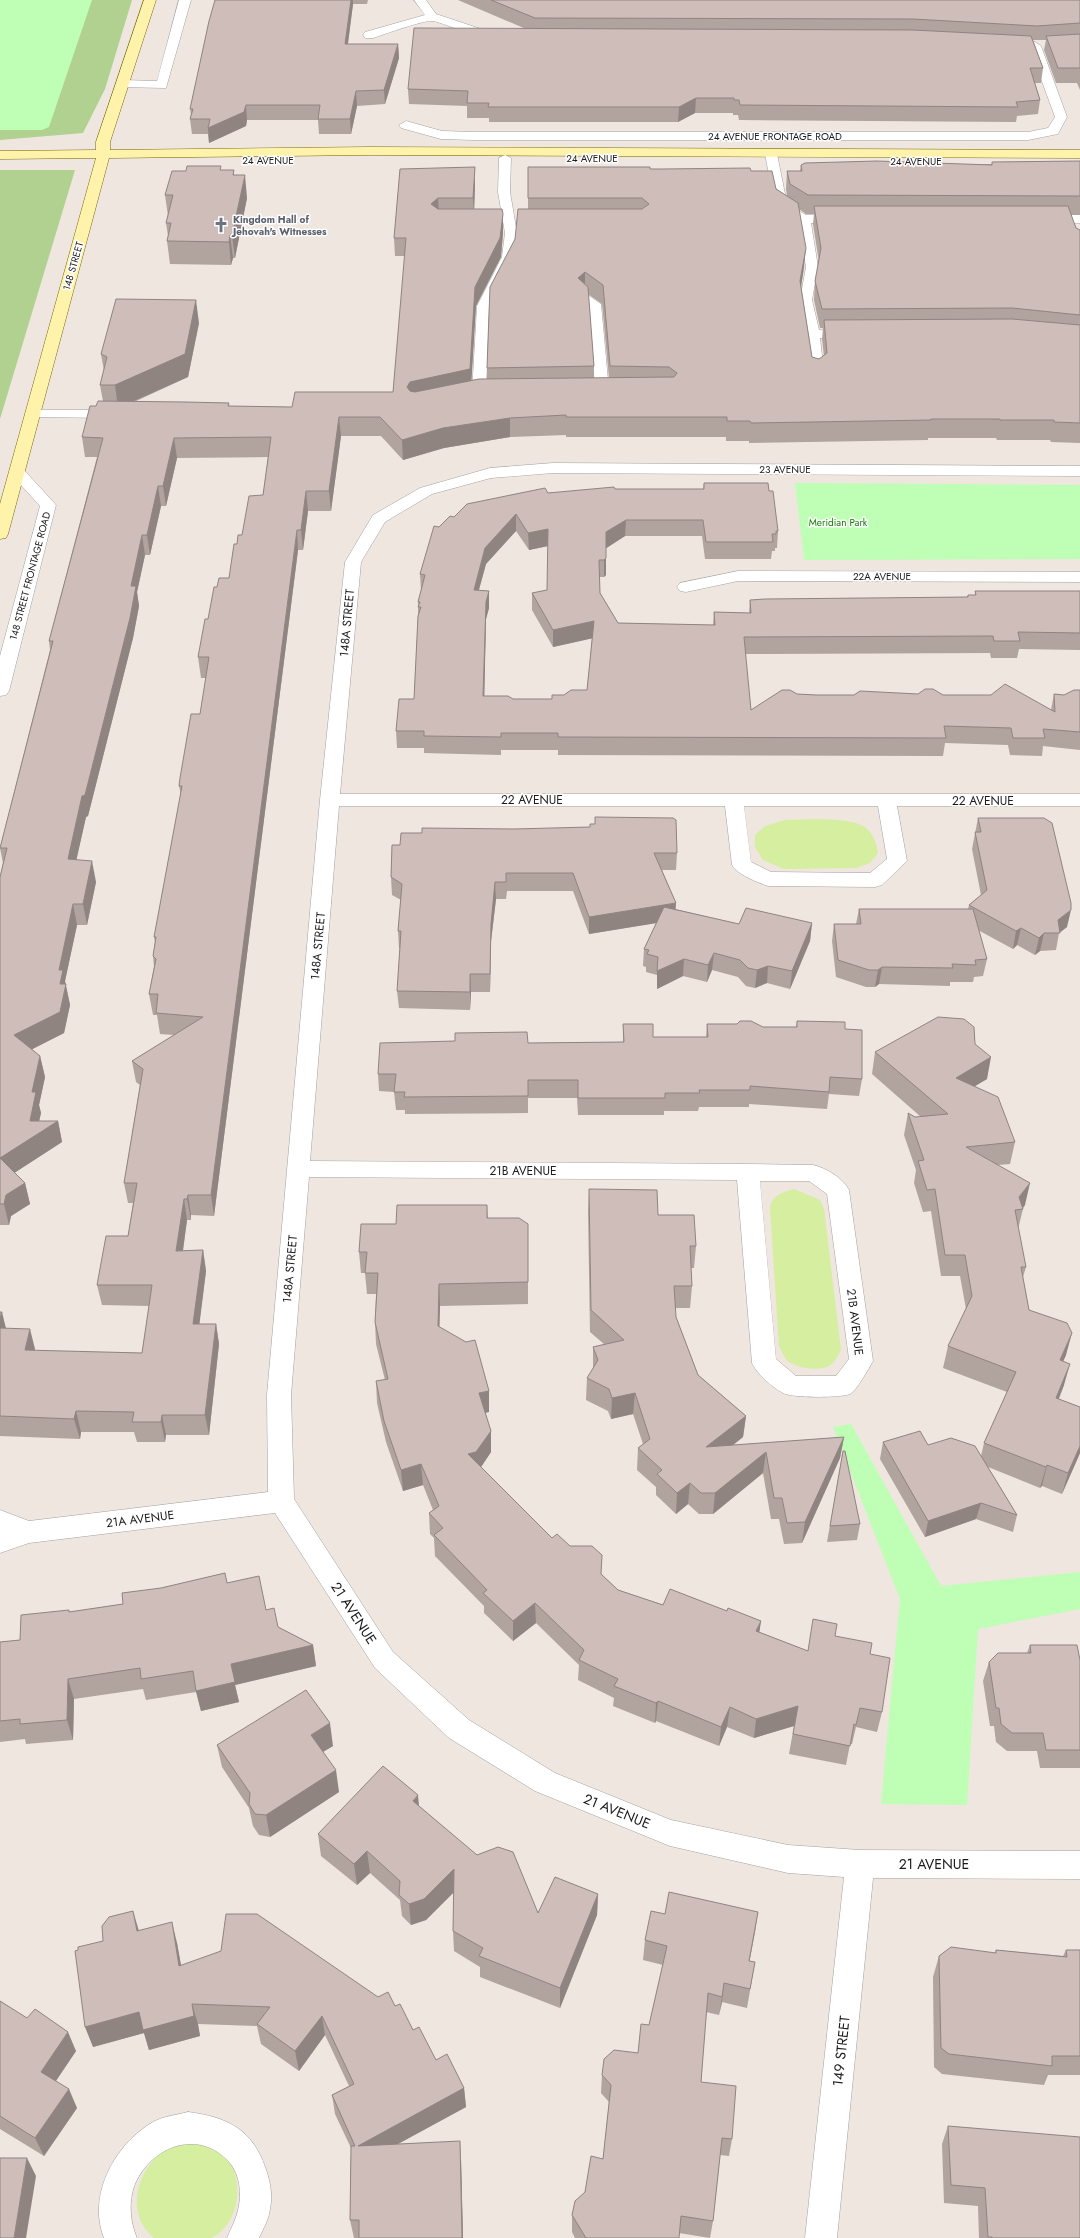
<svg xmlns="http://www.w3.org/2000/svg" width="1080" height="2238" font-family="Jost,sans-serif">
  <style>
    .grass { fill: #d5ee9f }
    .forest { fill: #b0d18f }
    .park { fill: #befeb5 }
    .lines { fill: none; stroke-linecap: round; stroke-linejoin: round }
    .service-casing { stroke: #a2a2a2; stroke-width: 1 }
    .minor-casing { stroke: #a2a2a2; stroke-width: 1 }
    .secondary-casing { stroke: #746900; stroke-width: 1 }
    .service { fill: #fff; fill-rule: evenodd }
    .minor { fill: #fff; fill-rule: evenodd }
    .secondary { fill: #fff3ac; fill-rule: evenodd }
    .wall { fill: #b1a39e; fill-rule: evenodd }
    .shaded-wall { fill: #908481 }
    .building { fill: #cebdb8; stroke: #908481; fill-rule: evenodd }
    .labels { text-anchor: middle; dominant-baseline: central; stroke-width: 3; stroke-linejoin: round; paint-order: stroke }
    .far-street-label { font-size: 10px; fill: #1b1b1b; stroke: #fff }
    .far-worship-label { font-size: 10px; font-weight: bold; fill: #5b616d; stroke: #fff; text-anchor: start }
    .far-park-label { font-size: 10px; fill: #108001; stroke: #fff }
    .street-label { font-size: 12px; fill: #1b1b1b; stroke: #fff }
    .near-street-label { font-size: 14px; fill: #1b1b1b; stroke: #fff }
  </style>
  <rect width="100%" height="100%" fill="#eee6df"/>
  <g class="grass">
    <path d="M785,820C804,820 851,816 866,828C874,835 876,843 878,853L870,863L856,868L784,869L763,860L755,847V835L765,826Z"/>
    <path d="M794,1189L820,1200L824,1209L841,1350C838,1356 834,1364 827,1367C815,1371 793,1368 785,1358C783,1354 781,1350 779,1346L770,1208C772,1195 782,1193 794,1189Z"/>
    <path d="M196,2142C207,2145 218,2147 226,2156C245,2180 240,2223 212,2238H154C125,2214 136,2171 163,2151C173,2144 184,2143 196,2142Z"/>
  </g>
  <g class="forest">
    <path d="M0,0H132L105,89L83,133L0,140Z"/>
    <path d="M0,170H75L0,419Z"/>
  </g>
  <g class="park">
    <path d="M0,0H92L49,127L42,130H0Z"/>
    <path d="M795,483L1080,485V559L804,560Z"/>
    <path d="M851,1424L941,1586L1080,1572V1609L978,1629L967,1805L881,1804L900,1599L833,1427Z"/>
  </g>
  <g class="lines">
    <g class="service-casing">
      <g id="service">
        <path d="M771,151L777,154L787,204L806,215H839L845,219L839,223H811L818,267L812,300L819,330L848,332L854,336L848,340L820,338L824,373L817,377L810,373L807,334L800,300L806,267L798,221L775,206L765,154Z"/>
        <path d="M505,155L511,158L510,192L517,233L514,257L489,306L486,393L479,397L472,393L477,306L502,257L505,233L498,192L499,158Z"/>
        <path d="M1047,215H1080V223L1043,222L1041,219L1043,216Z"/>
        <path d="M585,293L601,304L609,391C604,397 589,397 584,391L586,388L595,387L589,305L579,297Z"/>
        <path d="M34,410H114L121,414L114,418L29,417L27,414L29,411Z"/>
      </g>
    </g>
    <g class="minor-casing">
      <g id="minor">
        <path d="M179,0H191L166,88L118,87L116,84L118,81L122,80L157,81Z"/>
        <path d="M414,0H426L436,14L484,30L501,32L503,35C495,47 446,23 433,21C423,20 385,34 373,38H365L363,35L365,32L425,15Z"/>
        <path d="M1035,42L1041,46L1067,117L1058,134L1028,140H473L441,139L401,128L399,125L406,121L442,131L473,132H1028L1048,128L1055,117L1029,46Z"/>
        <path d="M553,463L1080,466V476L553,473L491,478L432,494L385,522L361,562L340,794H1080V806H897L907,861L882,885L875,887L768,886C757,882 738,875 732,865L725,806H339L310,1161L748,1164L813,1165C826,1168 843,1178 849,1190L873,1361C869,1368 857,1390 850,1394C840,1398 792,1398 783,1393C772,1387 757,1374 752,1363L737,1180L309,1177L291,1395L294,1499L393,1652L469,1720L555,1773L671,1820L788,1845L860,1850L1080,1851V1879L873,1878L837,2238H805L844,1877L788,1873L670,1846L535,1791L449,1738L375,1668L275,1513L29,1543L0,1553V1510L29,1521L268,1492L267,1395L320,800L345,562L373,515L420,488L490,468ZM744,806H878L887,859L870,873L771,872L751,862ZM760,1181H809L827,1194L849,1359L836,1376H796L776,1359Z"/>
        <path d="M18,468L24,470L56,505L9,691L6,695L0,696V656L40,506L10,473L12,470Z"/>
        <path d="M738,571L1080,572V582L738,581L686,592L680,591L677,587L680,583Z"/>
        <path d="M188,2112C227,2117 252,2129 265,2167C270,2180 273,2195 270,2209C269,2219 263,2229 259,2238H227C231,2229 236,2219 238,2210C242,2194 240,2175 230,2163C200,2128 152,2145 135,2184C128,2201 130,2222 137,2238H104C87,2195 115,2144 153,2122C164,2116 177,2115 188,2112Z"/>
      </g>
    </g>
    <g class="secondary-casing">
      <path id="secondary" d="M144,0H156L110,142V150L370,147L1080,150V158L370,155L109,158L8,534L6,538L0,539V504L96,158L0,159V151L96,150V142Z"/>
    </g>
    <use href="#service" class="service"/>
    <use href="#minor" class="minor"/>
    <use href="#secondary" class="secondary"/>
  </g>
  <g class="wall">
    <path d="M215,0H368L367,4H353L348,44H398L399,58L385,104L357,106L351,134H319L318,120H247L246,126L209,143L208,134H192L190,119L191,115L190,109Z"/>
    <path d="M458,0H1080V90L1077,83H1056L1044,50L1046,40H1033L1043,68L1041,83H1035L1040,100L1038,114L1017,116L1016,122L739,120L738,115H733V113H695L678,122H489V118H467V106L409,104L408,89L526,29Z"/>
    <path d="M1080,161V215H1071L1076,228L1080,230V443L1051,442L1050,440H997L996,438H928V440L749,443V441H726V437H566V435L510,437L444,448L403,460L381,436H341L331,511H308L303,550H298L214,1216L191,1215V1220H187L183,1251L203,1250L206,1271L199,1324H216L219,1344L209,1435H166L165,1442H137L134,1432H81L80,1439L0,1436V1312L6,1328L35,1349V1351L142,1353L149,1306L102,1305L97,1285L128,1236L133,1203H128L124,1183L140,1085L136,1082L132,1061L174,1035L160,1034L157,1015H153L149,994L154,967L153,956L155,942L154,937L181,795L179,786L200,714L206,678H201L198,657L217,587L229,578L237,544L242,535L263,495L268,457L177,458L166,506H161L150,555H145L137,592L139,606L133,638L88,816L86,817L76,860L96,882L87,925H77L65,981L70,1005L64,1033L32,1049L40,1056L45,1077L39,1105L41,1113L39,1121H58L62,1142L14,1173L25,1183L30,1204L11,1216L9,1225H0V1227V877L3,863L0,848L50,650L49,641L97,457H85L82,437L96,406L103,401L100,385L104,371L101,354L199,323L188,377L134,402L229,403V406L292,407L393,392L405,256H395L394,238L400,169L475,185L474,209L503,233L501,257L476,306L471,380L487,379V368L515,239L528,209V167L751,171L787,196L786,189L787,171H800L801,165L992,164V162ZM799,209L806,214H814L813,224L819,262L815,281L814,300L820,328H823L822,339L824,356L819,359L812,357L801,286L804,267ZM588,294L602,304L609,378H594V366Z"/>
    <path d="M221,170H234V175L247,198L235,258H233L231,265L170,264L167,241L168,236L166,223L168,216L165,195Z"/>
    <path d="M704,483L769,491L778,531L777,548H775V551H772L771,559H705L702,536H625L606,548V575L604,577H600V593L618,623L713,625L714,612L749,613L750,600L967,597L968,595H975V591H1080V650L1019,649L1017,658H991L990,653L745,654L751,710L797,694L816,695H943L1051,710L1054,694L1064,695L1080,690V750L1043,746L1042,756L1010,755L1008,745L945,743L943,756L558,755V750H501V755L424,753V748H397L396,731L414,699L418,616V602L421,590L420,574L439,527L454,517L548,493L615,489H703ZM516,531L529,550L548,546L547,590L532,593V610L553,647L592,638L587,690L564,695L552,699H513L484,696L486,619L489,608V591L479,590L486,564Z"/>
    <path d="M978,818L1067,927L1059,933L1056,950L1040,951L1035,955L1017,945L1013,949L978,930L987,959L983,976L974,977L973,982H950V986L879,984L875,987H866L836,977L832,941L834,924H856L859,909H968L969,905L981,895L972,849Z"/>
    <path d="M392,845L677,853L676,870H662L676,903L675,909L739,924L812,923L810,941L790,989L767,983L755,988L746,986L738,977L712,970L707,982L683,976L657,989V975L646,972V967L643,966L644,949L656,923L589,934L573,891H507L506,899H496L491,941L490,992H471L470,1010L399,1008L397,991L400,948H399L398,931L401,900L392,895L391,877Z"/>
    <path d="M797,1021L845,1029L862,1079L859,1096L829,1094L827,1109L749,1104V1107H699L698,1111H664V1115H578L577,1098H528V1113L405,1114V1110H396L394,1092L379,1091L378,1074L528,1043L623,1042V1024L653,1037H706L707,1024L763,1027H796Z"/>
    <path d="M975,1044L987,1079L974,1086L1015,1142L1010,1164L998,1165L1025,1205L1023,1208V1209L1018,1229L1026,1267L1023,1277L1029,1310L1066,1355L1063,1361L1064,1385L1059,1399L1080,1407V1453L1062,1494L1042,1486L1040,1488L988,1467L1017,1515L1013,1532L976,1519L925,1537L880,1459L883,1442L928,1445L981,1456L984,1443L1007,1392L943,1368L948,1346L966,1309L960,1276H941L931,1211L923,1212L914,1183L916,1170L904,1135L908,1113L915,1117H921L872,1074L875,1052Z"/>
    <path d="M589,1189L658,1215L696,1246L694,1268H691L692,1286L690,1308H675L676,1317L698,1375L746,1416L743,1437L733,1445L844,1437L840,1458L802,1543L784,1544L779,1519H771L763,1473L713,1514H699L688,1504L676,1514L656,1495V1487L637,1470L638,1448L643,1444L633,1414L611,1419L608,1411L586,1400L587,1378L593,1369V1347L604,1344L590,1332L588,1211Z"/>
    <path d="M487,1205L488,1218L528,1224V1304L440,1306L439,1327L489,1391V1412L485,1413L491,1431V1452L481,1467L552,1538L601,1574L618,1590L663,1605L727,1611L761,1621L759,1632L808,1651L835,1636L870,1654L882,1712L877,1732L856,1727L852,1744H850L846,1765L789,1754L794,1726L754,1738L727,1727L719,1746L656,1721L655,1723L613,1706L614,1698L578,1680L579,1665L536,1623L513,1641L484,1613V1606L435,1556L434,1538L430,1534L429,1513L433,1510L423,1485L403,1491L386,1442L377,1403L376,1381L385,1380L376,1344L375,1322L376,1294H367L365,1273H361L359,1252L396,1224Z"/>
    <path d="M843,1451L860,1524L857,1540L827,1542Z"/>
    <path d="M227,1583L266,1610L278,1627L313,1645L316,1666L235,1685L239,1702L201,1711L196,1692L146,1700L143,1689L74,1699L73,1740L26,1744L25,1739L0,1742V1642L20,1640L70,1612L123,1604Z"/>
    <path d="M1030,1645L1080,1660V1768H1040L1037,1751H1007L996,1742L994,1726H990L983,1681L989,1662L1027,1653Z"/>
    <path d="M217,1745L333,1746L323,1752L339,1792L270,1837L259,1835L253,1826L249,1808L222,1767Z"/>
    <path d="M419,1806L538,1913L598,1894L597,1915L560,2008L480,1977V1967L454,1951L453,1931L454,1892L426,1920L411,1925L402,1916L400,1900L370,1873L357,1885L321,1856L318,1834Z"/>
    <path d="M758,1912L749,1961L755,1962L747,2008L722,2002L719,2015L706,2012L701,2082L732,2139L729,2156L720,2155L713,2221L710,2238L679,2233V2238H575L572,2232V2215L585,2192L603,2159L609,2102L601,2093L602,2075L638,2053L649,2025L663,1965L643,1960L645,1940L665,1914Z"/>
    <path d="M139,1931L177,1943L181,1966L378,1997L395,2006L436,2060L464,2088L466,2107L398,2144L461,2159L463,2238H354L350,2220L351,2148L335,2114L332,2095L349,2086L325,2035L299,2071L261,2044L257,2026L198,2024L200,2036L149,2050L144,2033L93,2047L103,1941Z"/>
    <path d="M996,1950L1063,1956L1066,1950H1080V2075H1048L1044,2085L942,2074L934,2067L933,1977L939,1956L995,1953Z"/>
    <path d="M0,2001L76,2051L56,2081L77,2108L44,2156L0,2129Z"/>
    <path d="M948,2126L1080,2238H979L978,2206L944,2203L942,2144Z"/>
  </g>
  <g class="shaded-wall">
    <path d="M351,0H353V4L346,58L345,44Z"/>
    <path d="M398,44L399,58L385,104L384,90Z"/>
    <path d="M356,91L357,106L351,134L350,119Z"/>
    <path d="M696,98L695,113L678,122L679,107Z"/>
    <path d="M246,105L247,120L246,126L209,143L208,128Z"/>
    <path d="M475,167V185L474,216L473,198Z"/>
    <path d="M245,175L247,198L235,258L232,235Z"/>
    <path d="M438,198L439,216L431,204Z"/>
    <path d="M503,214V233L501,257L476,306L471,389L411,402L407,387L410,382L475,287Z"/>
    <path d="M230,235L233,258L231,265L229,242Z"/>
    <path d="M806,248L804,267L799,300L800,281Z"/>
    <path d="M585,272V292L578,278Z"/>
    <path d="M196,300L199,323L188,377L118,408L115,385Z"/>
    <path d="M339,417L341,436L331,511L329,491Z"/>
    <path d="M510,418V437L444,448L403,460L402,440L443,428Z"/>
    <path d="M174,438L177,458L166,506L163,486Z"/>
    <path d="M158,486L161,506L150,555L147,535Z"/>
    <path d="M306,491L308,511L303,550L301,530Z"/>
    <path d="M516,514V531L486,564L474,607V590L485,548Z"/>
    <path d="M626,520L625,536L605,549L606,532Z"/>
    <path d="M548,529V546L529,550L528,533Z"/>
    <path d="M297,530L298,550L214,1216L211,1195Z"/>
    <path d="M142,535L145,555L137,592L139,606L133,638L88,816L86,817L72,880L68,859L82,796Z"/>
    <path d="M606,558V575L604,577V560Z"/>
    <path d="M489,591V608L486,619L484,713L483,696L486,602Z"/>
    <path d="M594,621V638L553,647V630Z"/>
    <path d="M92,861L96,882L87,925L83,904Z"/>
    <path d="M495,882L496,899L491,941L490,992V974L491,924Z"/>
    <path d="M676,903L675,920L589,934V917Z"/>
    <path d="M73,904L77,925L65,981L70,1005L64,1033L19,1056L14,1035L60,984L59,970Z"/>
    <path d="M1071,910L1067,927L1059,933L1058,920Z"/>
    <path d="M812,923L810,941L790,989L792,971Z"/>
    <path d="M1021,928L1017,945L1013,949L1016,931Z"/>
    <path d="M1044,933L1040,951L1035,955L1039,938Z"/>
    <path d="M714,953L712,970L707,982L708,965Z"/>
    <path d="M684,959L683,976L657,989V971Z"/>
    <path d="M768,966L767,983L755,988L757,970Z"/>
    <path d="M882,967L879,984L875,987L878,970Z"/>
    <path d="M470,974L471,992L470,1010Z"/>
    <path d="M40,1056L45,1077L39,1105L41,1113L36,1135L58,1121L62,1142L5,1179L0,1158L30,1121L32,1092Z"/>
    <path d="M991,1057L987,1079L952,1100L956,1078Z"/>
    <path d="M25,1183L30,1204L11,1216L9,1225L4,1204L6,1195Z"/>
    <path d="M1030,1183L1025,1205L1022,1209L1019,1197Z"/>
    <path d="M188,1195L191,1215V1220L187,1199Z"/>
    <path d="M184,1199L187,1220L180,1271L176,1251Z"/>
    <path d="M203,1250L206,1271L197,1344L193,1324Z"/>
    <path d="M439,1284L440,1306L439,1348L438,1326Z"/>
    <path d="M2,1312L7,1333L0,1336V1319Z"/>
    <path d="M216,1324L219,1344L209,1435L205,1415Z"/>
    <path d="M30,1329L35,1349L30,1371L25,1350Z"/>
    <path d="M1072,1333L1066,1355L1054,1382L1060,1360Z"/>
    <path d="M1070,1364L1064,1385L1050,1419L1056,1398Z"/>
    <path d="M489,1391V1412L479,1414V1393Z"/>
    <path d="M635,1393L633,1414L611,1419L612,1398Z"/>
    <path d="M76,1411L81,1432L80,1439L74,1419Z"/>
    <path d="M162,1415L166,1435L165,1442L161,1422Z"/>
    <path d="M746,1416L743,1437L704,1468L706,1447Z"/>
    <path d="M491,1431V1452L477,1473L468,1454Z"/>
    <path d="M844,1437L840,1458L802,1543L805,1522Z"/>
    <path d="M1080,1446V1453L1062,1494L1068,1473Z"/>
    <path d="M766,1452L763,1473L713,1514L715,1493Z"/>
    <path d="M421,1464L423,1485L403,1491L401,1470Z"/>
    <path d="M1047,1465L1042,1486L1040,1488L1046,1467Z"/>
    <path d="M690,1483L688,1504L676,1514L677,1493Z"/>
    <path d="M981,1503L976,1519L925,1537L928,1521Z"/>
    <path d="M535,1603L536,1623L513,1641V1621Z"/>
    <path d="M761,1621L758,1641L756,1631Z"/>
    <path d="M313,1645L316,1666L235,1685L239,1702L201,1711L196,1691L231,1664Z"/>
    <path d="M68,1679L74,1699L73,1740L67,1720Z"/>
    <path d="M658,1701L656,1721L655,1723L656,1703Z"/>
    <path d="M798,1706L794,1726L754,1738L756,1719Z"/>
    <path d="M730,1707L727,1727L719,1746L721,1727Z"/>
    <path d="M330,1723L333,1746L314,1757L311,1735Z"/>
    <path d="M336,1770L339,1792L270,1837L266,1815Z"/>
    <path d="M418,1795L420,1817L413,1801Z"/>
    <path d="M367,1851L370,1873L357,1885L354,1864Z"/>
    <path d="M454,1869L456,1890L426,1920L411,1925L409,1904Z"/>
    <path d="M598,1894L597,1915L560,2008V1988Z"/>
    <path d="M133,1911L139,1931H137Z"/>
    <path d="M758,1912L755,1932L746,1980L749,1961Z"/>
    <path d="M172,1922L177,1943L185,1987L179,1966Z"/>
    <path d="M724,1983L722,2002L719,2015L722,1997Z"/>
    <path d="M192,2004L198,2024L200,2036L149,2050L144,2033L93,2047L85,2027L139,2012Z"/>
    <path d="M322,2016L325,2035L299,2071L295,2051Z"/>
    <path d="M68,2032L76,2051L49,2091L41,2072Z"/>
    <path d="M464,2088L466,2107L361,2164L358,2146Z"/>
    <path d="M69,2089L77,2108L44,2156L35,2138Z"/>
    <path d="M460,2141L461,2159L463,2238H462Z"/>
    <path d="M27,2158L36,2176L26,2238H14Z"/>
  </g>
  <g class="building">
    <path d="M215,0H351L345,44H398L384,90L356,91L350,119H318L320,105H246L244,112L208,128L210,119H190L193,109H190L209,21Z"/>
    <path d="M491,0H1080V23L1037,26L913,19L535,18Z"/>
    <path d="M414,28L913,30L1031,36L1043,68H1030L1040,100L1016,102L1018,107L740,105L739,100H734V98H696L679,107H488L489,103H467L468,91L408,89Z"/>
    <path d="M1080,34V68H1058L1046,36Z"/>
    <path d="M877,161L992,165V162L1080,161V196L808,195L790,184L787,171H802L801,165L805,163Z"/>
    <path d="M187,166H221L220,170H234L233,175H245L232,235H230L229,242L167,241L171,223H166L173,195H165L172,171H186Z"/>
    <path d="M475,167L473,198H438L431,204L438,209H502L503,214L500,238L475,287L470,369L410,382L407,387L410,391L415,392L479,379L674,377L677,373L669,367L610,366L603,285L585,272L578,278L588,287L594,366L487,368L490,287L515,239L518,209H642L649,204L642,198H528V167H650V169H662L750,168L751,171H772L776,189L798,203L806,248L800,281L812,357L819,359L827,353L824,320L1012,319L1080,325V423L1054,422V420H1000V419H931V420L751,423L750,421H727V417H566V415L510,418L443,428L402,440L380,417H339L329,491H306L301,530H297L211,1195H188L187,1199H184L176,1251L203,1250L193,1324H216L205,1415H162L161,1422H132L134,1412L76,1411L74,1419L0,1416V1328L30,1329L25,1350L142,1353L152,1285H97L106,1236H128L137,1183H124L143,1069L132,1061L203,1017L156,1013L158,994H149L156,959L153,956L156,937H154L182,786H179L180,778L191,714H200L209,657H198L205,619H208L214,587H217L219,578H229L234,544H237L238,535H242L249,496L263,495L271,437L174,438L163,486H158L147,535H142L131,586H136L130,618L85,795L82,796L68,859L92,861L83,904H73L59,970H63L60,984H66L60,1012L14,1035L40,1056L32,1092H36L30,1121H58L0,1158V877L7,848H0L53,641H49L103,438L82,437L90,406H96L98,401L185,402L229,403L228,406L292,407L295,392H393L406,238H394L400,169Z"/>
    <path d="M814,206H1068L1076,228L1080,230V315L1012,308L822,309L815,281L821,248Z"/>
    <path d="M116,299L196,300L185,354L115,385H100L107,357L101,354Z"/>
    <path d="M704,483H768L769,491H773L778,531H776V534H772L773,542H706L703,520H626L606,532V558L604,560H599L600,593L618,623L715,625L714,612L751,613L750,600L765,599L968,597V595H976L975,591H1080V633L1018,632L1020,641H994L993,636L744,637L751,710L782,690H790L797,694L816,695H854L860,691L918,694L925,689H933L943,695H991L1005,684L1055,712L1054,694L1064,695L1074,690H1080V732L1043,729L1045,738H1013L1011,728L944,726L946,738L558,737V733H501V737L424,736V731H396L399,699H414L418,616L421,607H418L420,602H418L425,575L420,574L434,526L439,527L450,516L454,517L467,504L545,488L548,493L614,487L615,489H704ZM516,514L528,533L548,529L547,590L532,593L553,630L594,621L587,690H571L564,695H552V699H513L508,696H483L486,602L489,591L474,590L485,548Z"/>
    <path d="M595,817L673,818L676,820L677,853H654L676,903L589,917L573,873H506V882H495L491,924L490,974H470V992L397,991L401,931H398L402,884L391,877L392,845H400L401,833H422V828L514,829L590,827V824H595Z"/>
    <path d="M978,818H1044L1052,823L1071,903V910L1058,920L1060,933H1044L1039,938L1021,928L1016,931L969,905L987,890L975,832H981Z"/>
    <path d="M664,907L739,924L746,908L812,923L792,971L768,966L757,970L748,968L740,960L714,953L708,965L684,959L657,971L658,957L647,954L649,950L644,949Z"/>
    <path d="M859,909H973L987,959L975,960L976,965L952,964L953,968L882,967L878,970H869L838,960L834,924H861Z"/>
    <path d="M938,1017L964,1019L974,1027L975,1044L991,1057L956,1078L998,1097L1015,1142L966,1147L1030,1183L1019,1197L1023,1209L1015,1210L1026,1267H1021L1029,1310L1067,1323L1072,1333L1060,1360L1070,1364L1056,1398L1080,1407V1446L1068,1473L1047,1465L1046,1467L984,1443L1016,1372L948,1346L972,1296L965,1255H945L935,1189L927,1190L918,1161L924,1160L908,1113L915,1117L948,1114L875,1052Z"/>
    <path d="M740,1021H751L763,1027H797V1021L845,1022V1029L862,1030V1079L830,1077L829,1092L750,1086V1090H699L700,1093H665V1098H578V1080H528V1096L404,1097L405,1092H394L396,1074H378L380,1043L455,1041V1033L527,1032L528,1043L624,1042L623,1024H653V1037H708L707,1024H737Z"/>
    <path d="M0,1158L25,1183L6,1195L4,1204H0Z"/>
    <path d="M589,1189L657,1190L658,1215H694L696,1246H690L692,1286H674L676,1317L698,1375L746,1416L706,1447L844,1437L805,1522L787,1523L782,1498H774L766,1452L715,1493H701L690,1483L677,1493L657,1474L662,1470L638,1448L650,1439L635,1393L612,1398L609,1389L587,1378L598,1360L593,1347L624,1340L591,1310Z"/>
    <path d="M397,1205H487V1218H519L528,1224V1282L439,1284L438,1326L466,1342L475,1340L489,1391L479,1393L491,1431L476,1452L468,1454L552,1538L557,1534L570,1546H592L602,1555L601,1574L618,1590L663,1605L670,1589L727,1611L728,1608L761,1621L756,1631L808,1651L813,1619L837,1624L835,1636L872,1643L870,1654L890,1658L882,1712L860,1708L856,1725L854,1724L850,1746L793,1734L798,1706L756,1719L730,1707L721,1727L658,1701L656,1703L614,1686L618,1679L579,1660L584,1650L535,1603L513,1621L483,1593L487,1590L434,1535L443,1528L429,1513L439,1506L421,1464L401,1470L384,1421L376,1381L388,1379L375,1322L378,1273H365L367,1252H359L361,1224H396Z"/>
    <path d="M0,1312H2L0,1319Z"/>
    <path d="M920,1431L928,1445L951,1438L975,1446L1017,1515L981,1503L928,1521L883,1442Z"/>
    <path d="M843,1451H845L860,1524L830,1526Z"/>
    <path d="M225,1573L227,1583L259,1576L266,1610L274,1608L278,1627L313,1645L231,1664L235,1682L196,1691L193,1671L141,1679L140,1668L68,1679L67,1720L20,1724V1719L0,1721V1642L20,1640L21,1615L69,1610V1612L123,1604L122,1593L161,1588Z"/>
    <path d="M1030,1645H1077L1080,1660V1750H1046L1043,1733H1012L1001,1724L999,1708H996L989,1662L998,1653H1031Z"/>
    <path d="M306,1690L330,1723L311,1735L336,1770L266,1815L255,1814L249,1804L250,1793L217,1745Z"/>
    <path d="M383,1766L418,1795L413,1801L477,1855L498,1847L513,1852L538,1913L555,1877L598,1894L560,1988L479,1956L483,1948L453,1931L454,1869L424,1899L409,1904L399,1895L400,1881L367,1851L354,1864L318,1834Z"/>
    <path d="M669,1892L758,1912L749,1961L755,1962L750,1989L724,1983L722,1997L708,1993L701,2082L736,2086L732,2139L722,2138L713,2221L681,2216L679,2238H586L572,2215L575,2201L585,2192L591,2156L603,2159L611,2085L602,2075L604,2059L614,2050L638,2053L641,2024L649,2025L667,1946L645,1940L651,1911L665,1914Z"/>
    <path d="M133,1911L137,1931L172,1922L179,1966L221,1951L226,1914H257L378,1997L388,1992L395,2006L400,2004L413,2030L419,2027L436,2060L447,2054L464,2088L358,2146L460,2141L462,2238H359V2220H350L351,2146H355L332,2095L354,2084L322,2016L295,2051L257,2024L270,2007L192,2004L194,2016L143,2030L139,2012L85,2027L75,1951L78,1950V1947L103,1941L102,1926L109,1917Z"/>
    <path d="M951,1947L996,1953V1950L1067,1957L1066,1950H1080V2056H1052V2066L949,2054L941,2048L939,1956Z"/>
    <path d="M0,2001L27,2018L35,2009L68,2032L41,2072L69,2089L35,2138L0,2116Z"/>
    <path d="M948,2126L1080,2137V2238H992V2237H988L985,2188L951,2185Z"/>
    <path d="M0,2158H27L14,2238H0Z"/>
  </g>
  <defs>
    <g id="church-bare" transform="scale(1.2)"><path d="M-1.2-6h2.4v3.5h3.3v2.4h-3.3V6h-2.4V-.1h-3.3v-2.4h3.3Z" fill="#6b7280" stroke="#fff" stroke-width="2.5" paint-order="stroke"/></g>
  </defs>
  <g fill-rule="evenodd">
    <use href="#church-bare" x="221" y="225"/>
  </g>
  <g class="labels">
    <g class="far-street-label">
      <text x="775" y="136">24 AVENUE FRONTAGE ROAD</text>
      <text x="592" y="158">24 AVENUE</text>
      <text x="268" y="160">24 AVENUE</text>
      <text x="916" y="161">24 AVENUE</text>
      <text transform="translate(73 266) rotate(-74)">148 STREET</text>
      <text x="785" y="469">23 AVENUE</text>
      <text transform="translate(30 576) rotate(-75)">148 STREET FRONTAGE ROAD</text>
      <text x="882" y="576">22A AVENUE</text>
    </g>
    <g class="far-worship-label">
      <text x="233" y="219">Kingdom Hall of<tspan x="233" dy="12">Jehovah's Witnesses</tspan></text>
    </g>
    <g class="far-park-label">
      <text x="838" y="522">Meridian Park</text>
    </g>
    <g class="street-label">
      <text transform="translate(347 623) rotate(-85)">148A STREET</text>
      <text x="532" y="800">22 AVENUE</text>
      <text x="983" y="801">22 AVENUE</text>
      <text transform="translate(318 946) rotate(-85)">148A STREET</text>
      <text x="523" y="1171">21B AVENUE</text>
      <text transform="translate(290 1269) rotate(-85)">148A STREET</text>
      <text transform="translate(855 1322) rotate(83)">21B AVENUE</text>
      <text transform="translate(140 1519) rotate(-7)">21A AVENUE</text>
    </g>
    <g class="near-street-label">
      <text transform="translate(354 1613) rotate(57)">21 AVENUE</text>
      <text transform="translate(617 1811) rotate(22)">21 AVENUE</text>
      <text x="934" y="1864">21 AVENUE</text>
      <text transform="translate(841 2051) rotate(-84)">149 STREET</text>
    </g>
  </g>
</svg>
